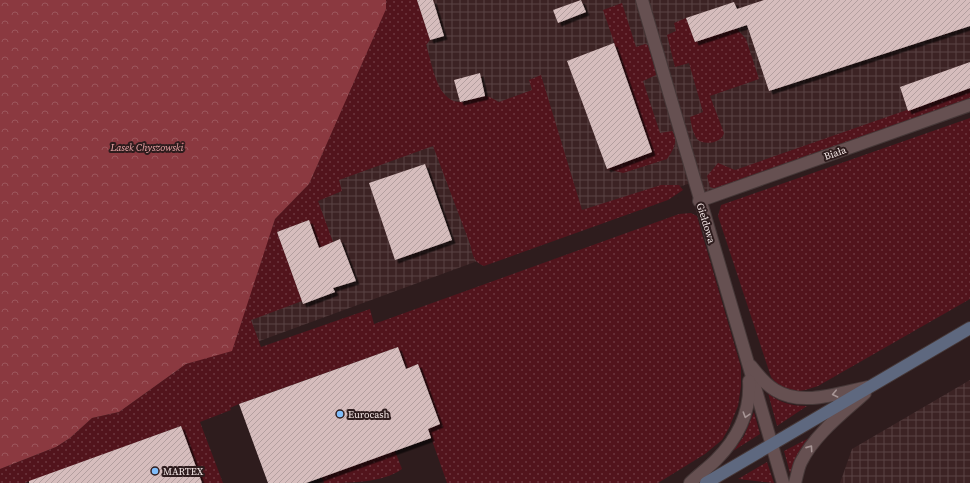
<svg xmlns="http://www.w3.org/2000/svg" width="970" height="483" font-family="'Source Serif 4',serif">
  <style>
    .industrial { fill: url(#industrial-grid) }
    .grass { fill: url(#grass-dots) }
    .forest { fill: url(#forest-crowns) }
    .building { fill: url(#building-hatch); filter: url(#shadow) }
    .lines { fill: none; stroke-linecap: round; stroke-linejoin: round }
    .minor-casing { stroke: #463838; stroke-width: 14 }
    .secondary-casing { stroke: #463838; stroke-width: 14 }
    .minor { stroke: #665051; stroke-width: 12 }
    .secondary { stroke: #5e687f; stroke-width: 12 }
    .oneway { stroke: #a79595 }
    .poi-dot { fill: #80bdfa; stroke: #2e1c1d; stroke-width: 1.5 }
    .labels { text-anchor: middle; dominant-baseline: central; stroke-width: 4; stroke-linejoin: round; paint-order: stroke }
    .park-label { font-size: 10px; font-style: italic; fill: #f2aaac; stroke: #2e1c1d }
    .street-label { font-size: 10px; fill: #f6e9e8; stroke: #2e1c1d }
    .poi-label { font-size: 10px; fill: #f6e9e8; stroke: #2e1c1d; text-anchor: start }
  </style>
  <defs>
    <pattern id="industrial-grid" width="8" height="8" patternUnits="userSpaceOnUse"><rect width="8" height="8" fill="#3c2324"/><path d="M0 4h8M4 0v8" fill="none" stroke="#594344"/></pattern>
    <pattern id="grass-dots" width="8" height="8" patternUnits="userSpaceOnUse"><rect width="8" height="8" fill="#52141c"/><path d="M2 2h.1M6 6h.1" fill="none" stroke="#6c363d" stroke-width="1.8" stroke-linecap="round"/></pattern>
    <pattern id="forest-crowns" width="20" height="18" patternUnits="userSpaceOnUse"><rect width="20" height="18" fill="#8b3940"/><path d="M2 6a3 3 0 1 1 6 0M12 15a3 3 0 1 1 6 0" fill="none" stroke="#9c565c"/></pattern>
    <pattern id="building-hatch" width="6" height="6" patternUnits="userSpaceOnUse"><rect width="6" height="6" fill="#d6bdbd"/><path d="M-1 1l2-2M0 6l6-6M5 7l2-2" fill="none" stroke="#b39f9f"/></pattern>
    <filter id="shadow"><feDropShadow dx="3.5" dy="3.5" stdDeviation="0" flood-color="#0009"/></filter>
  </defs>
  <rect width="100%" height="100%" fill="#2e1c1d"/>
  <g class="industrial">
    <path d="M386,0H970V105L699,201L693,182L232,351L275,219L309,184L385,9Z"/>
    <path d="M970,380V483H840L852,449Z"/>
  </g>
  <g class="grass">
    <path d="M386,0H417L430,40L426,45C432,61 436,103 461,102C469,102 477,96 485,96C489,96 495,100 499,102L532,90L529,80L541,75L582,210L661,185H679L683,190L668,200L484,266C473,262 473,255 470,244L433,146L339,180L342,191L318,201L333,242L319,248L309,220L277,232L302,301L251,320L261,347L370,309L374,324L679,214L691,213L697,216L741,367V386L738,406L729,428L722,440L705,454L658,483H447L428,429L440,423L418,364L406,369L398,347L239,404L230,408L231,410L200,422L223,483H202L181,426L25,483H0V469L56,447L70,438L92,418L119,412L186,364L204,358L262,255L275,219L309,184L385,9Z"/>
    <path d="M622,3L636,47L645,44L650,46L656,75L643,81L660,133L672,131C679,140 673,151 667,159L623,173L607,169L652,152L603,10Z"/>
    <path d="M686,18L695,42L736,28L746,39L759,79L710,96L724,133C722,143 704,146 697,139C693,134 691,123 690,117L703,112L689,63L675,67L667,35L676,31L674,23Z"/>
    <path d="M970,88V101L716,189L710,187L707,176L718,163L735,170Z"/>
    <path d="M970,118V299L818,386C798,393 785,395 771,377L718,216L721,205Z"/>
    <path d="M768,393C779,403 793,406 807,406L777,426Z"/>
    <path d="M754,412L760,434L733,451L744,436Z"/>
    <path d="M809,438L790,473L784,451Z"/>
    <path d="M395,451L402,469C383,483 349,483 324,483L322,477Z"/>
    <path d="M767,462L774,483L738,479Z"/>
  </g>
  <path class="forest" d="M0,0H386V9L309,184L275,219L232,351L186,364L119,412L92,418L70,438L56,447L0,469Z"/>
  <g class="building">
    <path d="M417,0H433L444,36L430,40Z"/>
    <path d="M581,0L586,12L558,23L553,10Z"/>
    <path d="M764,0H970V26L769,91L747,25L695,42L686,18L734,2L737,9Z"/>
    <path d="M614,43L652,152L607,169L567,61Z"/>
    <path d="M970,62V88L908,111L900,87Z"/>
    <path d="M480,73L485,96L460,102L454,80Z"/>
    <path d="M425,164L452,240L395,260L369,183Z"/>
    <path d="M309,220L319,248L340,239L356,281L333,288L335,292L303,304L277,232Z"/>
    <path d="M398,347L406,369L418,364L440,424L428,429L431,438L306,483H268L239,404Z"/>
    <path d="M181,426L202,483H29V481Z"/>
  </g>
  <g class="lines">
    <g class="minor-casing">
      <g id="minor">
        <path d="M642,0L783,483"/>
        <path d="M699,201L970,105"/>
        <path d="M751,366C758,375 765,384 775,390C802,407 839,393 868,387"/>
        <path d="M690,483C698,475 708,468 716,460C738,438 751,413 749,381"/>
        <path d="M795,483C797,476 798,468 801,462C815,434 842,414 865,393"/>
      </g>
    </g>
    <g class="secondary-casing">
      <path id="secondary" d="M706,483L970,328"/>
    </g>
    <use href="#minor" class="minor"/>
    <use href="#secondary" class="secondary"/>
  </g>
  <defs><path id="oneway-chevron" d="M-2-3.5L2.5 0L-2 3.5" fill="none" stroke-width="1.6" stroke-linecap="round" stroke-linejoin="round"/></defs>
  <g class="oneway">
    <use href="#oneway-chevron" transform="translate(835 394) rotate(167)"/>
    <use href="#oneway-chevron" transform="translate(746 415) rotate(107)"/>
    <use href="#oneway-chevron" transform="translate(810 448) rotate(-55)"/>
  </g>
  <g class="poi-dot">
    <circle cx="340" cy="414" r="4"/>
    <circle cx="155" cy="471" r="4"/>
  </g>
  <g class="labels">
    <g class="park-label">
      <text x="147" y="147">Lasek Chyszowski</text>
    </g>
    <g class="street-label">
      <text transform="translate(835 153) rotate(-19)">Biała</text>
      <text transform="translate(706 223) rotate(73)">Giełdowa</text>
    </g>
    <g class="poi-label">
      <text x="348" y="414">Eurocash</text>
      <text x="163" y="471">MARTEX</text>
    </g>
  </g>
</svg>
